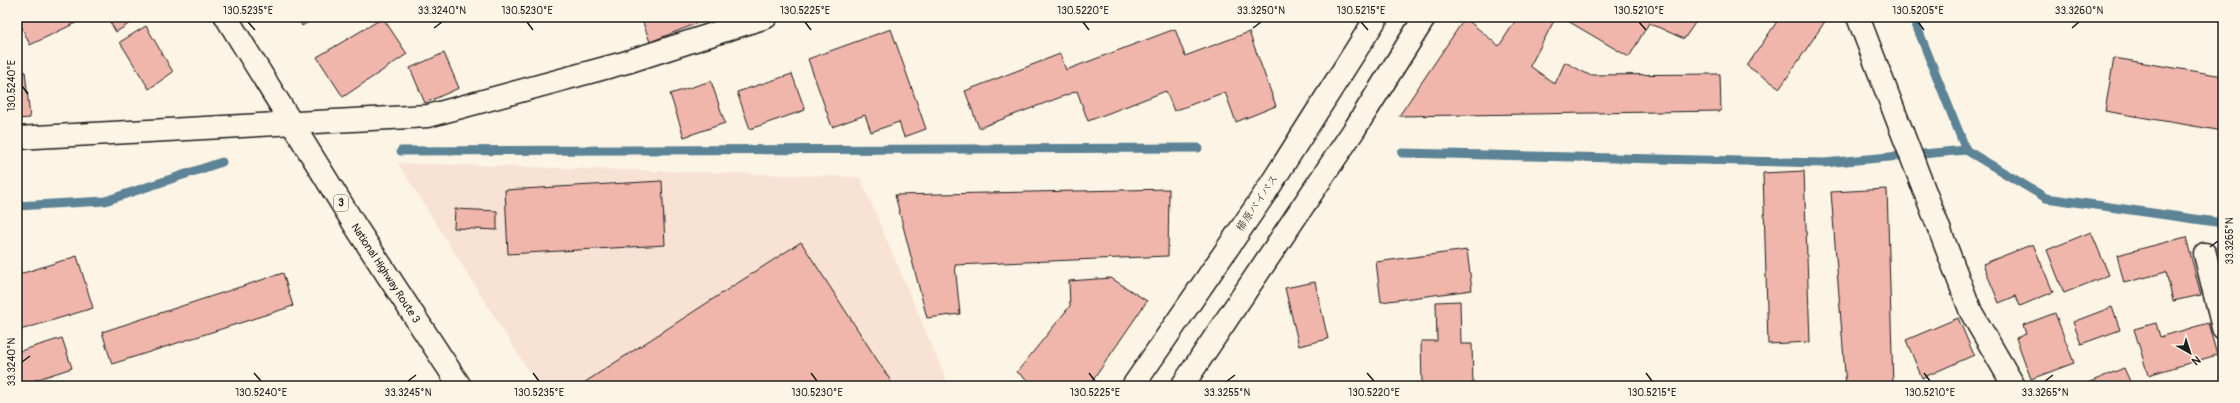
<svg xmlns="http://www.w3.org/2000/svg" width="2240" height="403" font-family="Pangolin,'Klee One',sans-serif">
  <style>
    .built { fill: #f8e2d4 }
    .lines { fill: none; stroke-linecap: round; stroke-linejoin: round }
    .stream { stroke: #5c8396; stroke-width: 9 }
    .building { fill: #f0b6ac; stroke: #1c1c1c }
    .minor-casing { stroke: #1c1c1c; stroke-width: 25 }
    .highway-casing { stroke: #1c1c1c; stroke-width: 25 }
    .minor { stroke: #fcf5e5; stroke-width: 22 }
    .highway { stroke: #fcf5e5; stroke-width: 22 }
    .ticks { fill: none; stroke: #1c1c1c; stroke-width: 1.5 }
    .labels { text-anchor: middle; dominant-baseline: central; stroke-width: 3; stroke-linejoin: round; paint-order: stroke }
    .shield { fill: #fcf5e5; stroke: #5f5d58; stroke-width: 1 }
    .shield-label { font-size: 10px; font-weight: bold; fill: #1c1c1c }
    .street-label { font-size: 11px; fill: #1c1c1c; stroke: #fcf5e5 }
    .neatline { fill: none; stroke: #1c1c1c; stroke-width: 1.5 }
    .ticks-label { font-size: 10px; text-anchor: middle; fill: #1c1c1c }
  </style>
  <rect width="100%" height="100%" fill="#fcf5e5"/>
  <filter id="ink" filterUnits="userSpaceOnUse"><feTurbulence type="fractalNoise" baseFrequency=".025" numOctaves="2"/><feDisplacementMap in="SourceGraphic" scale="8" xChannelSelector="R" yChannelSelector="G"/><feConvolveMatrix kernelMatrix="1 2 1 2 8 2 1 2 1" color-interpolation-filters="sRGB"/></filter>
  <g filter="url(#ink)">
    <path class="built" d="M398,163L860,177L949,386H538Z"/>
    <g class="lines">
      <g class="stream">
        <path d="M1913,17L1966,150"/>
        <path d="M401,151L1198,148"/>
        <path d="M1402,153L1824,163L1966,150L2046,198L2223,223"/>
        <path d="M17,206L105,201L222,162"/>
      </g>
    </g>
    <g class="building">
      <path d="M17,17H88L30,45Z"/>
      <path d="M107,17H140L116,32Z"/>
      <path d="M298,17H316L302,26Z"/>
      <path d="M641,17H713L650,42Z"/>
      <path d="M1518,17H1556L1530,66L1555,84L1565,62L1589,75L1720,74L1721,111L1399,116L1465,18L1499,46Z"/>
      <path d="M1561,17H1699L1684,39L1649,23L1629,57Z"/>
      <path d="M1780,17H1828L1780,88L1747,66Z"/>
      <path d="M383,18L407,54L343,97L317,57Z"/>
      <path d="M146,26L173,72L149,89L120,42Z"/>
      <path d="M891,29L926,129L904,137L899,122L871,132L865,115L832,127L808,59Z"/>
      <path d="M1175,29L1185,56L1249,32L1276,106L1236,122L1225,92L1174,111L1166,91L1088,121L1077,91L979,128L965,91L1060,54L1066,70Z"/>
      <path d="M444,53L459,88L425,103L410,68Z"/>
      <path d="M2114,58L2223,76V131L2105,111Z"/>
      <path d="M25,71L30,118L17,119V72Z"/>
      <path d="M792,74L805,110L750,129L737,92Z"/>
      <path d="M711,81L725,123L684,137L670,94Z"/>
      <path d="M1804,171L1810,342L1768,344L1763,173Z"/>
      <path d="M662,181L665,245L508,254L505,190Z"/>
      <path d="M1169,189L1168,256L955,265L960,314L927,318L895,195Z"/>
      <path d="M1887,189L1893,386H1846L1831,192Z"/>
      <path d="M455,209L497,211V230L454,228Z"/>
      <path d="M2091,232L2109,275L2064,293L2047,250Z"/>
      <path d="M2186,237L2201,295L2173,301L2166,272L2124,283L2117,255Z"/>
      <path d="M801,242L894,386H579Z"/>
      <path d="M2033,244L2053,292L2020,306L2016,296L1999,303L1983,264Z"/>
      <path d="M1467,250L1472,290L1381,302L1376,262Z"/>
      <path d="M77,256L93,308L17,331V275Z"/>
      <path d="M283,273L293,306L112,364L102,332Z"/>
      <path d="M1111,278L1147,301L1089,386H1036L1017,372L1070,306L1069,281Z"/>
      <path d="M1315,282L1328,339L1299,346L1285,288Z"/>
      <path d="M1460,301L1461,344H1472L1473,386H1422L1421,341H1437L1436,302Z"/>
      <path d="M2112,307L2120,330L2081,344L2073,322Z"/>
      <path d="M2055,313L2074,363L2031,379L2016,338L2026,334L2023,325Z"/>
      <path d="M1958,318L1974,355L1922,378L1906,340Z"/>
      <path d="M2156,323L2160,337L2208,323L2217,355L2148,375L2134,329Z"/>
      <path d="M62,338L72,368L17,386V352Z"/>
      <path d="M2124,368L2132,386H2080Z"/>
    </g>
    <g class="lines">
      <g class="minor-casing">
        <g id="minor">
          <path d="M1858,17L1971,312L2014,386"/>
          <path d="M17,138L428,116L627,62L766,17"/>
          <path d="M2205,254L2223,328"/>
          <path d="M1133,386L1264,195L1377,17"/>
          <path d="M1182,386L1354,130L1425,17"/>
        </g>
      </g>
      <g class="highway-casing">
        <g id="highway">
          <path id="s1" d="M226,17L356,227L460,386"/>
        </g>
      </g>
      <use href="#minor" class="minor"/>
      <use href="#highway" class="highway"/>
    </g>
  </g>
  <path class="ticks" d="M248,22L255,30M527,22L533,30M805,22L811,30M1083,22L1089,30M1361,22L1368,30M1639,22L1646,30M1918,22L1924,30M434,28L442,22M1253,28L1261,22M2072,28L2079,22M22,86L28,94M2210,247L2218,241M22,362L30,356M254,373L261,381M533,373L539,381M811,373L817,381M1089,373L1095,381M1367,373L1374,381M1646,373L1652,381M1924,373L1930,381M408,381L416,375M1227,381L1235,375M2045,381L2053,375"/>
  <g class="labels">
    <rect class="shield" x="334" y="195" width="14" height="16" rx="3"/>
    <g class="shield-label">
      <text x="341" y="203">3</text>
    </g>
    <g class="street-label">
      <text transform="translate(1257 203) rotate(-56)">櫛原バイパス</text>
      <text stroke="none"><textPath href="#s1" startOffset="302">National Highway Route 3</textPath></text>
    </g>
  </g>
  <rect width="2240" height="403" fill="none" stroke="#fcf5e5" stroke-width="44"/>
  <g transform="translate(2190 353) rotate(141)" stroke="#fcf5e5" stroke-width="3" paint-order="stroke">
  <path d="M0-3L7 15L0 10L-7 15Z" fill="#1c1c1c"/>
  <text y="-6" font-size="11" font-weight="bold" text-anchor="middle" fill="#1c1c1c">N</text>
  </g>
  <rect x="22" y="22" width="2196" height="359" class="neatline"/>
  <g class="ticks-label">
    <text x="248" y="14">130.5235°E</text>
    <text x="442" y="14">33.3240°N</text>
    <text x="527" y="14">130.5230°E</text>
    <text x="805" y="14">130.5225°E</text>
    <text x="1083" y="14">130.5220°E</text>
    <text x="1261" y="14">33.3250°N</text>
    <text x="1361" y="14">130.5215°E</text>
    <text x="1639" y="14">130.5210°E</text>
    <text x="1918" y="14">130.5205°E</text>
    <text x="2079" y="14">33.3260°N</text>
    <text transform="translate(11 86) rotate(-90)" y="4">130.5240°E</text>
    <text transform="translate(2229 241) rotate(-90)" y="4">33.3265°N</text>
    <text transform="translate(11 362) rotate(-90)" y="4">33.3240°N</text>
    <text x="261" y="396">130.5240°E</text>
    <text x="408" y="396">33.3245°N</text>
    <text x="539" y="396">130.5235°E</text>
    <text x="817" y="396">130.5230°E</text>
    <text x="1095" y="396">130.5225°E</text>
    <text x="1227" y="396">33.3255°N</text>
    <text x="1374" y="396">130.5220°E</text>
    <text x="1652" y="396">130.5215°E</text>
    <text x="1930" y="396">130.5210°E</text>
    <text x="2045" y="396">33.3265°N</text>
  </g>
</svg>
